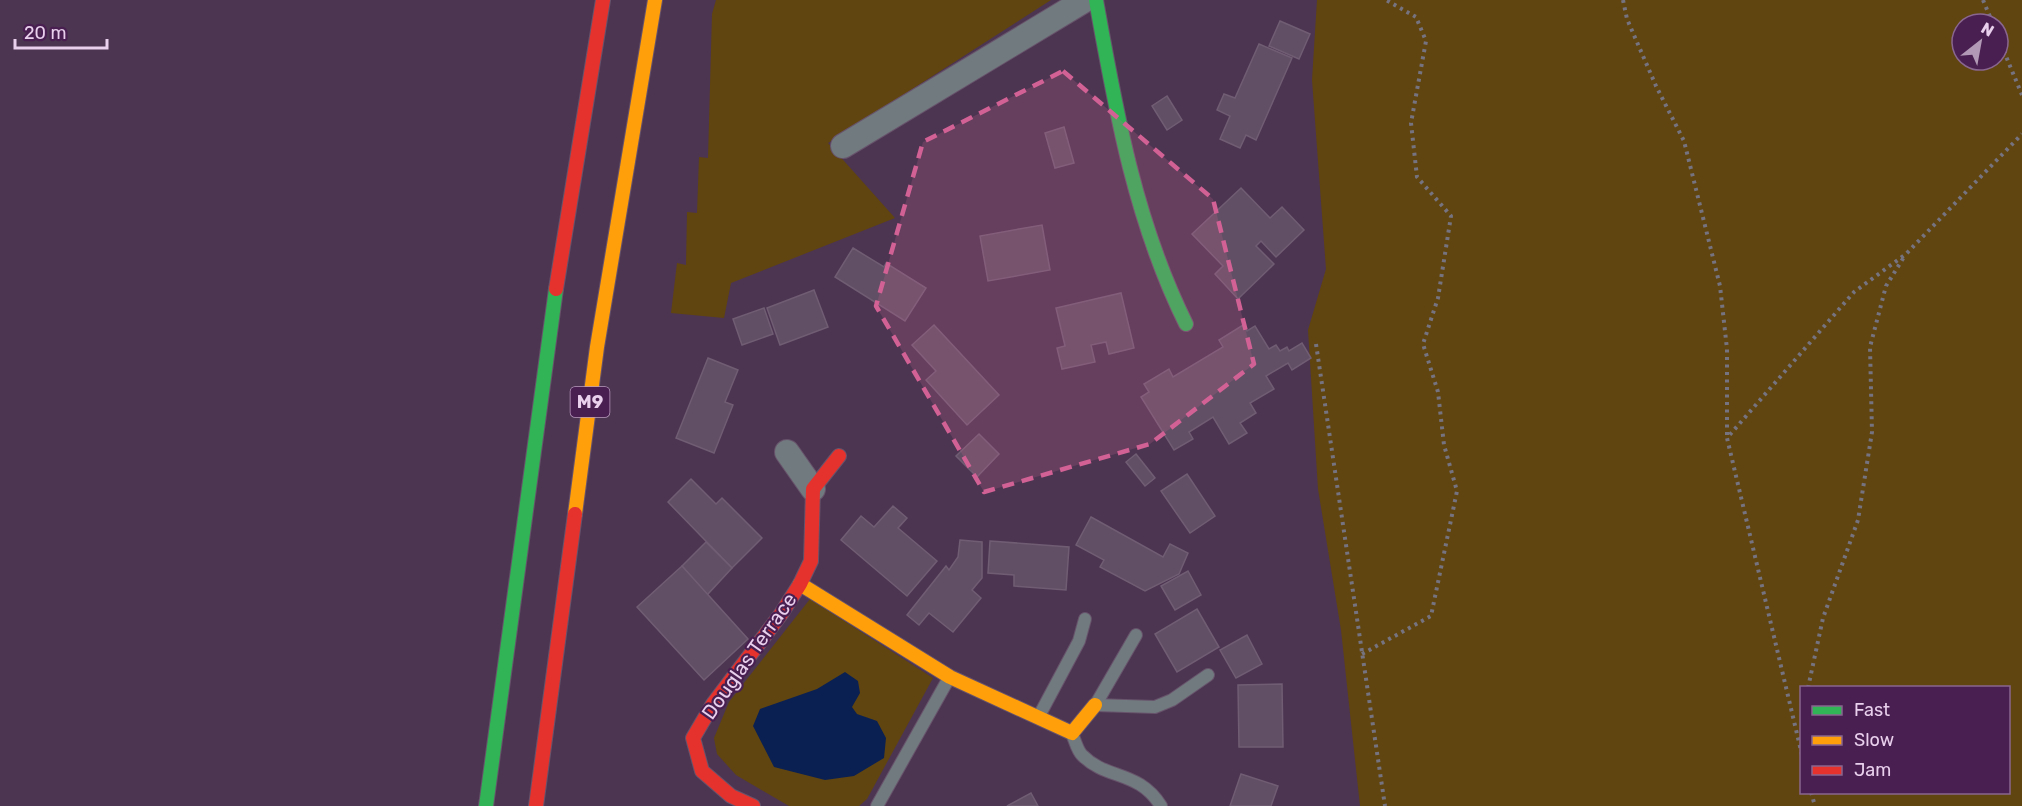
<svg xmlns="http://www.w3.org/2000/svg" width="2022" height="806" font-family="Rubik,sans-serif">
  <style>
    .green { fill: #614510; fill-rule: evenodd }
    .water { fill: #0a2052 }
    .building { fill: #614f65; stroke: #705d73; stroke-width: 1.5 }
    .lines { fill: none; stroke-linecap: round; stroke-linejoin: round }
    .lane-casing { stroke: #67536b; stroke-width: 14 }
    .street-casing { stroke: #67536b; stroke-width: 26 }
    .fast-casing { stroke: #67536b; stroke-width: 16 }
    .slow-casing { stroke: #67536b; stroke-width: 16 }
    .jam-casing { stroke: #67536b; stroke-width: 16 }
    .path { stroke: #767380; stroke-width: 4; stroke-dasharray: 3 4.5; stroke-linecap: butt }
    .lane { stroke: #717a7f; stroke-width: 12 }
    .street { stroke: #717a7f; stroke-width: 24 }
    .fast { stroke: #30b455; stroke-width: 14 }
    .slow { stroke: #ff9f0a; stroke-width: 14 }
    .jam { stroke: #e5322d; stroke-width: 14 }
    .marked { fill: #d26295; fill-opacity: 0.2; stroke: #d26295; stroke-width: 4.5; stroke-dasharray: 12 8; stroke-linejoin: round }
    .labels { text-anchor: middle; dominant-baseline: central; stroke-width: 4.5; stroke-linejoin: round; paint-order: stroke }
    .shield { fill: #491f51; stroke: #b99bbe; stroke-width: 1.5 }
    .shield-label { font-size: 18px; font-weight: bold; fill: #e9d0ed }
    .street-label { font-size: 20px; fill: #e9d0ed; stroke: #491f51 }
  </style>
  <rect width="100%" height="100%" fill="#4c3551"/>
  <g class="green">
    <path d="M716,0H1051L828,143L895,218L731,283L724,318L671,313L677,263L686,265L687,212L697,213L699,157L708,158L712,14Z"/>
    <path d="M1317,0H2022V806H1360L1341,630L1318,489L1308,330L1326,269L1312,80ZM1962,24H1998V60H1962ZM1802,688H2008V792H1802Z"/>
    <path d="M810,599L933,678L867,799L859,806H789L736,775L717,754L714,738L729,702Z"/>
  </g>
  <path class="water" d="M845,672L858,681L860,693L852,707L857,714L877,721L886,738L884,758L854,776L825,780L774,767L753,726L760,709L817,689Z"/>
  <g class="building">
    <path d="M1280,21L1310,34L1299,59L1269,46Z"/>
    <path d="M1259,44L1292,58L1256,140L1246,135L1240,148L1220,139L1230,116L1217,110L1224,94L1235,98Z"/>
    <path d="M1167,96L1182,120L1167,130L1152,106Z"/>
    <path d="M1064,127L1074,163L1055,168L1045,133Z"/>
    <path d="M1241,188L1270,218L1282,207L1304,230L1276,257L1261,241L1256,246L1274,264L1238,299L1215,274L1223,266L1192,234Z"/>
    <path d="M1042,225L1050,270L988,281L980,236Z"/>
    <path d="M853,248L884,267L886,263L926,288L905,321L835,277Z"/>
    <path d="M814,290L828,327L780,345L767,308Z"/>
    <path d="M1121,293L1134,348L1109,354L1106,342L1091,345L1095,362L1062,369L1057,348L1065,346L1056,308Z"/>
    <path d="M764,308L773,334L742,345L733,319Z"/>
    <path d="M934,325L999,395L967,425L926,380L936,371L912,345Z"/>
    <path d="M1243,325L1247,331L1255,326L1269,349L1276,345L1280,351L1287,347L1289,351L1302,343L1311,358L1292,370L1288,363L1266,376L1274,389L1250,403L1256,413L1240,423L1247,433L1229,444L1213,417L1189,432L1193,439L1174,450L1141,397L1149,392L1144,384L1169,369L1173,377L1223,347L1219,340Z"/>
    <path d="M708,358L738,370L725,402L733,405L714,453L676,438Z"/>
    <path d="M979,434L999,454L977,477L956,456Z"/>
    <path d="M1136,454L1155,478L1145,486L1126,462Z"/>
    <path d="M1187,474L1215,516L1190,533L1161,491Z"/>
    <path d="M691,479L716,504L722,498L762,538L732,568L668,502Z"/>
    <path d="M893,506L907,518L898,528L937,561L907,596L841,540L861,516L874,527Z"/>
    <path d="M1091,517L1163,557L1170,544L1188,553L1179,574L1145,591L1100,567L1104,560L1076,545Z"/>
    <path d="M960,540L982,542V578L972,590L981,598L953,632L929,613L919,625L907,615L946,566L949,570L958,557Z"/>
    <path d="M990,541L1069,547L1066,590L1014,586V575L988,573Z"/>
    <path d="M706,542L732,568L707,595L682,566Z"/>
    <path d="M682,566L748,639L704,680L637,607Z"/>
    <path d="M1188,571L1201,595L1175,610L1161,586Z"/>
    <path d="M1197,609L1219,647L1177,672L1155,634Z"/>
    <path d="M1247,635L1262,664L1236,678L1220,650Z"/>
    <path d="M1282,684L1283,747H1239L1238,685Z"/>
    <path d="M1241,774L1278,786L1271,806H1230Z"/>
    <path d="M1031,793L1038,806H1007Z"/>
  </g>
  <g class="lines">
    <g class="lane-casing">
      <g id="lane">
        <path d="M1096,704L1136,635"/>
        <path d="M1096,705L1155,707L1172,700L1208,675"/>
        <path d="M1039,716L1079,641L1085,619"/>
        <path d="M1072,734C1075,740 1077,750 1082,755C1106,780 1139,770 1161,806"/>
        <path d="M877,806L949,678"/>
      </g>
    </g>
    <g class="street-casing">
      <g id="street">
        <path d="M843,146L1085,0"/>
        <path d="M787,452L813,489"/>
      </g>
    </g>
    <g class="fast-casing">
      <g id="fast">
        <path d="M1096,0C1116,112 1135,221 1186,324"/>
        <path d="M486,806L556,289"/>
      </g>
    </g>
    <g class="slow-casing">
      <g id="slow">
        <path d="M575,514L597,347L655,0"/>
        <path d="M800,584L950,677L1072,733L1095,705"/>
      </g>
    </g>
    <g class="jam-casing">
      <g id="jam">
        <path d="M556,289L603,0"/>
        <path d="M536,806L575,514"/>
        <path d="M753,806L731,796L702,771L693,738L713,704L781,614L800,584L811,561L813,489L839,456"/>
      </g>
    </g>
    <g class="path">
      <path d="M1623,0L1627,19L1656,86L1684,141L1720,286L1727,349V437"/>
      <path d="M1983,0L1993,24"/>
      <path d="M1998,37L2022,95"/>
      <path d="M1316,344L1385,806"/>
      <path d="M1362,654L1431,616L1457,491L1444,445L1438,392L1423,344L1438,298L1451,216L1417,177L1411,123L1426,41L1416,17L1386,0"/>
      <path d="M1808,688L1823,618L1858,520L1872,432L1870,347L1886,286L1904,257"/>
      <path d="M1802,755L1727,438L1854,292L1906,254L2022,134"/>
      <path d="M1811,792L1815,806"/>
    </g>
    <use href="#lane" class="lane"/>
    <use href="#street" class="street"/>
    <use href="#fast" class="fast"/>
    <use href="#slow" class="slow"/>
    <use href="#jam" class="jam"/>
  </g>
  <path class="marked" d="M1063,71L1213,199L1254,364L1150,444L984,492L876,306L923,142Z"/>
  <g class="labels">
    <rect class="shield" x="570.5" y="387" width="39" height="30" rx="4.5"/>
    <g class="shield-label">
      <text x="590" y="402">M9</text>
    </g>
    <g class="street-label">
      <text transform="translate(749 656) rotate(-55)">Douglas Terrace</text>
    </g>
  </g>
  <rect x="1800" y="686" width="210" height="108" fill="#491f51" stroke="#89668f" stroke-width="1.5"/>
  <rect x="1812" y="706" width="30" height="9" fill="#30b455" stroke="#89668f" stroke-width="1.5"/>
  <text x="1854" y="716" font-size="18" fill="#e9d0ed">Fast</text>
  <rect x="1812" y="736" width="30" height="9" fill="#ff9f0a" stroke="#89668f" stroke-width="1.5"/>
  <text x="1854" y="746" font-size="18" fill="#e9d0ed">Slow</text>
  <rect x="1812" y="766" width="30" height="9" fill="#e5322d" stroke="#89668f" stroke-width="1.5"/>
  <text x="1854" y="776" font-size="18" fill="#e9d0ed">Jam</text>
  <g transform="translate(1980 42) rotate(31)"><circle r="28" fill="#491f51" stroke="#89668f" stroke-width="1.5"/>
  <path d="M0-4.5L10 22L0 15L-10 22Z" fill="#b29ab6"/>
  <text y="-9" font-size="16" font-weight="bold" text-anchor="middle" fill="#e9d0ed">N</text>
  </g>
  <path d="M15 39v9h92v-9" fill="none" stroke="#e9d0ed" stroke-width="3"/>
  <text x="24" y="39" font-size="18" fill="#e9d0ed" stroke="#491f51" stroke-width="4.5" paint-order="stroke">20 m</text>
</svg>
